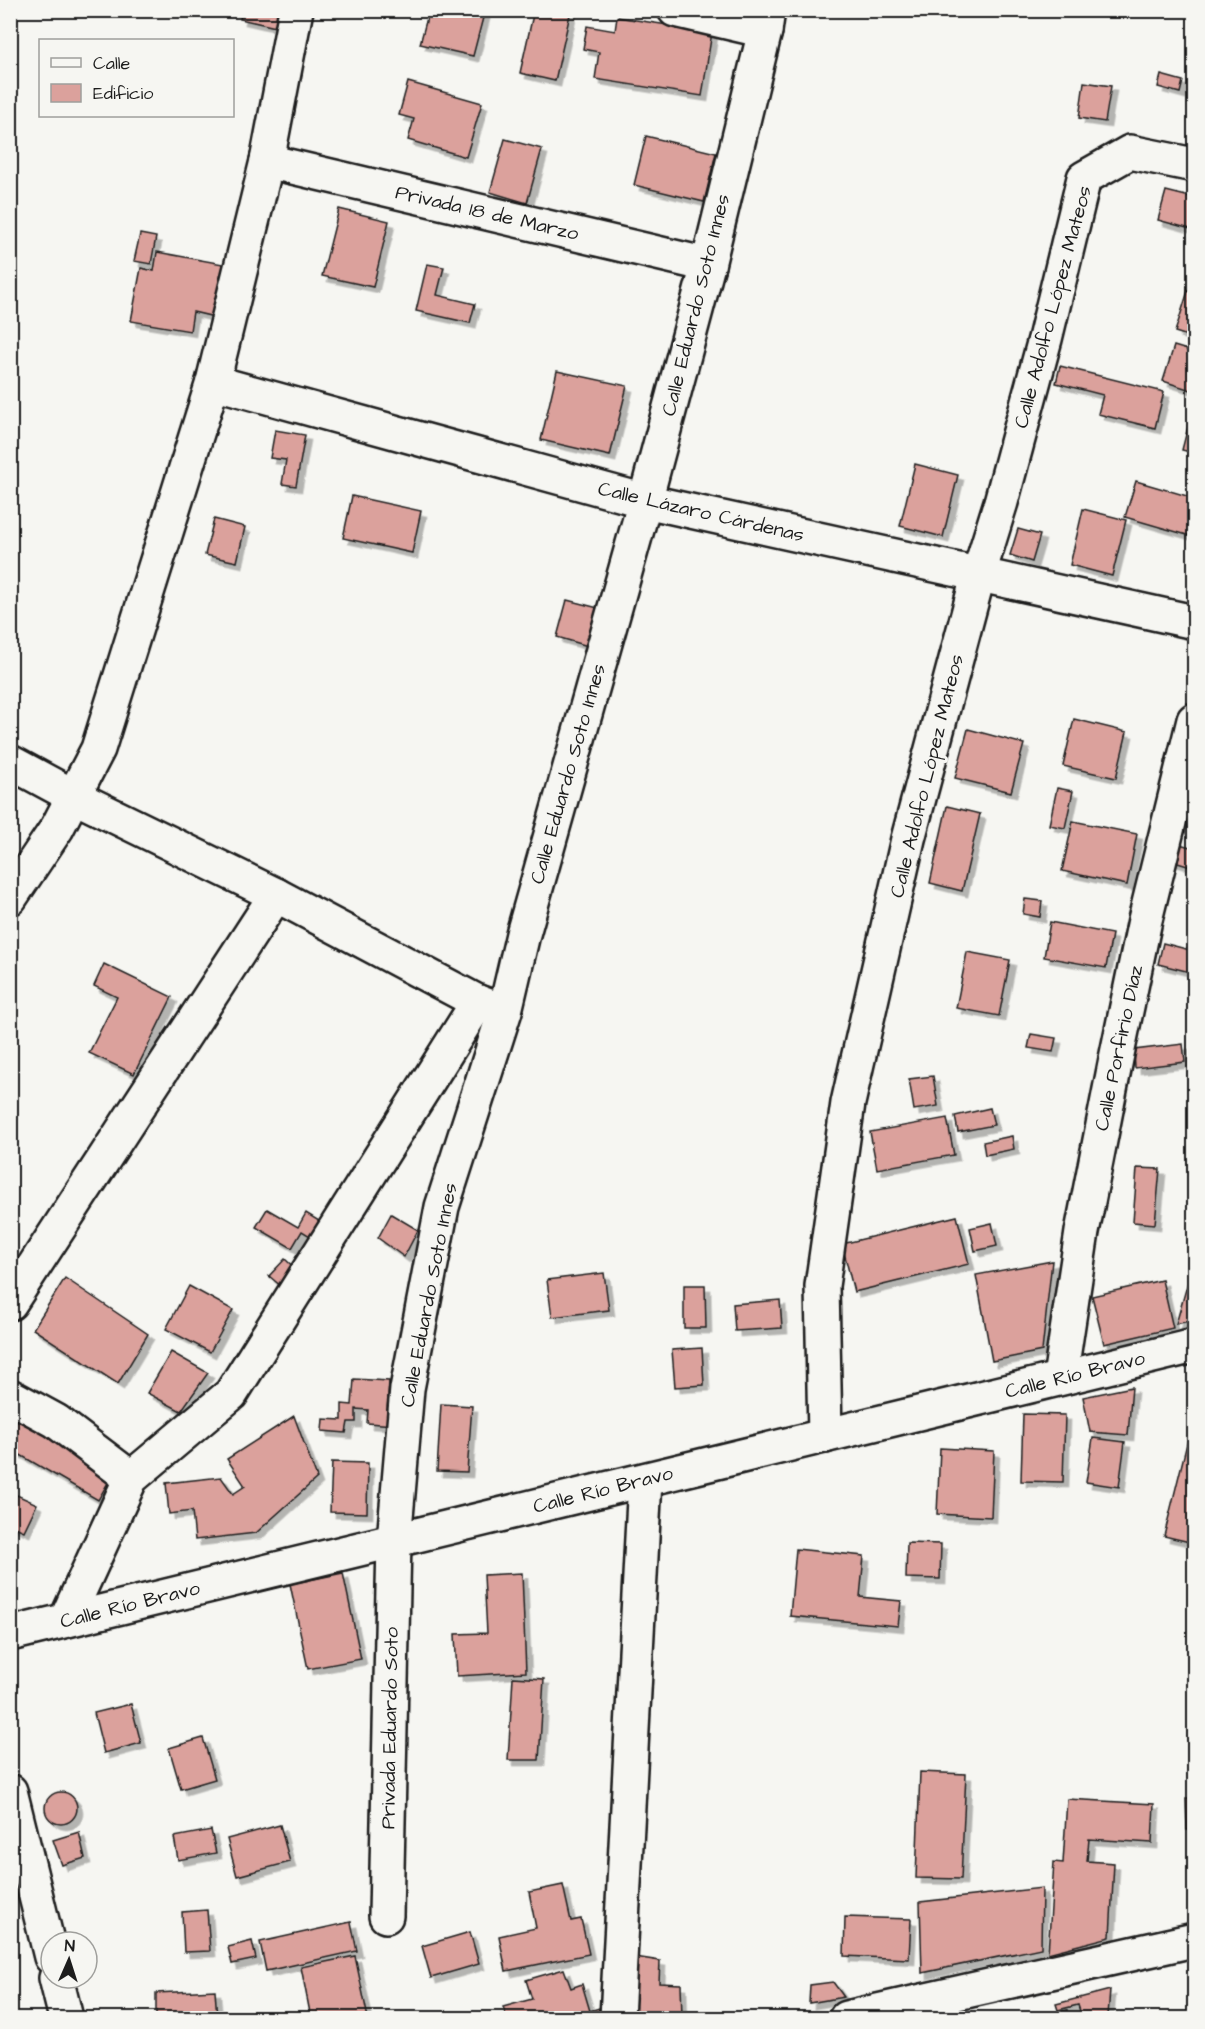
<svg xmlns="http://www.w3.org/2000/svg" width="1205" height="2029" font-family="'Architects Daughter',sans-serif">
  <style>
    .building { fill: #dba19c; stroke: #1c1c1c; stroke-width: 1.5; filter: url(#shadow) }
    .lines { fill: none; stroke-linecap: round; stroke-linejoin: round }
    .street-casing { stroke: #1c1c1c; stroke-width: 38 }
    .street { stroke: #f6f6f2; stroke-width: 33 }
    .labels { text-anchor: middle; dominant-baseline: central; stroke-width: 6; stroke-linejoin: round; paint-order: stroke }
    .street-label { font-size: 20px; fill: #1c1c1c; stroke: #f6f6f2 }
  </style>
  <defs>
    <filter id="shadow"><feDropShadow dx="5.5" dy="5.5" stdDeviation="0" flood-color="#0004"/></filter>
  </defs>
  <rect width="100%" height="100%" fill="#f6f6f2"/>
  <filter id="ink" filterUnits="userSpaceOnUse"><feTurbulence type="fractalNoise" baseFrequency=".0167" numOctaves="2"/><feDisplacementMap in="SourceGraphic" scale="12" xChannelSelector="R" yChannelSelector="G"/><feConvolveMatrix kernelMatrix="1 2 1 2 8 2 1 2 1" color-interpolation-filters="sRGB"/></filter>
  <g filter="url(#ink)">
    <g class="building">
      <path d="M242,10H293L289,30L240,19Z"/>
      <path d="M429,10H485L473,56L420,44Z"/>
      <path d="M534,10H571L555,81L520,73Z"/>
      <path d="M617,17L712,32L702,96L595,79L599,52L583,49L587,26L615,31Z"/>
      <path d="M1161,75L1183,81L1180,93L1158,87Z"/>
      <path d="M408,82L482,103L466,157L408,140L414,119L399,115Z"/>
      <path d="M1084,82L1111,86L1105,122L1079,118Z"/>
      <path d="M646,136L716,153L704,202L634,185Z"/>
      <path d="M505,139L542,149L527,203L490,192Z"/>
      <path d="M1166,191L1194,198V230L1158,220Z"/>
      <path d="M339,209L389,221L373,287L322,276Z"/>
      <path d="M140,234L156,237L151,264L134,261Z"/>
      <path d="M157,252L234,266L223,319L193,312L190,331L131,321L141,268L154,271Z"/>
      <path d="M427,264L444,267L437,295L475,304L470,323L416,311Z"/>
      <path d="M1188,291L1194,293V338L1175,332Z"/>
      <path d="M1174,346L1194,352V391L1163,381Z"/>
      <path d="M1060,366L1164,392L1155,428L1098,414L1103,395L1056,383Z"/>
      <path d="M557,371L627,386L610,456L541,440Z"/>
      <path d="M1191,415L1194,416V453L1182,450Z"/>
      <path d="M275,430L305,435L296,486L282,484L286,460L270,458Z"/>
      <path d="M915,464L958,475L943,537L900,526Z"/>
      <path d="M1136,481L1194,498V537L1125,517Z"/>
      <path d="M352,496L421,511L412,553L343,538Z"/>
      <path d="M1083,509L1126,520L1112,576L1070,565Z"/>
      <path d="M214,519L245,527L237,562L205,555Z"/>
      <path d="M1018,529L1040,535L1032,562L1010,555Z"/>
      <path d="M567,600L606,610L595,648L557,637Z"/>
      <path d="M1074,719L1127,732L1116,778L1063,766Z"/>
      <path d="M968,729L1024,744L1011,792L955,778Z"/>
      <path d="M1057,788L1073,791L1065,828L1049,825Z"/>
      <path d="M947,806L980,814L962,891L930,883Z"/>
      <path d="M1073,821L1137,834L1127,885L1062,871Z"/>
      <path d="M1176,843L1194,848V868L1171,861Z"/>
      <path d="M1025,899L1042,901L1040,917L1023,914Z"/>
      <path d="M1050,922L1112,934L1106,968L1044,957Z"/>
      <path d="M1163,943L1194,951V973L1158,964Z"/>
      <path d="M967,952L1010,960L999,1016L956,1008Z"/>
      <path d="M104,964L172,997L134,1074L89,1053L117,997L94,986Z"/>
      <path d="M1031,1034L1056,1038L1053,1052L1028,1048Z"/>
      <path d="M1183,1044L1185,1062L1135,1068L1134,1050Z"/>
      <path d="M933,1076L938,1106L914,1110L909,1079Z"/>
      <path d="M990,1108L994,1125L958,1132L955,1116Z"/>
      <path d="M947,1118L954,1155L877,1169L870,1132Z"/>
      <path d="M1012,1136L1014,1149L985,1155L983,1142Z"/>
      <path d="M1137,1168L1160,1169L1155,1224L1133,1222Z"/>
      <path d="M267,1209L298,1227L306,1213L319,1221L310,1236L302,1231L292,1248L256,1227Z"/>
      <path d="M391,1214L418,1230L404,1257L378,1238Z"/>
      <path d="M957,1216L969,1264L854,1292L842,1244Z"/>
      <path d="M992,1223L997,1246L975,1251L970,1228Z"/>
      <path d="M285,1259L304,1277L289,1293L269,1276Z"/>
      <path d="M1052,1261L1042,1351L992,1361L976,1275Z"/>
      <path d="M1194,1261V1320L1176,1324Z"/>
      <path d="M604,1273L609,1310L552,1317L547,1280Z"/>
      <path d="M65,1278L148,1334L118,1384L33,1329Z"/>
      <path d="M1162,1280L1173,1328L1104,1344L1092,1296Z"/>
      <path d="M684,1285H705L706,1328H684Z"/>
      <path d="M189,1286L233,1310L210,1352L166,1329Z"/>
      <path d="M780,1300L782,1328L735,1331L733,1304Z"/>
      <path d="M702,1348L704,1385L675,1387L672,1350Z"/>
      <path d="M171,1352L208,1373L181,1411L147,1393Z"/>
      <path d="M354,1379L389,1381L387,1411L396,1412L395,1425L367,1423L368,1410L356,1409V1422H348L346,1433L322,1431L323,1419L342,1420V1404L352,1405Z"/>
      <path d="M1132,1387L1128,1435L1090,1432L1083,1397Z"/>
      <path d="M441,1404L472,1406L467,1472L437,1471Z"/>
      <path d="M10,1412L114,1472L98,1500L10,1449Z"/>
      <path d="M1023,1414L1065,1415L1063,1482L1021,1481Z"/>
      <path d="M1194,1415V1543L1164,1536Z"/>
      <path d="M294,1416L317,1478L256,1533L195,1540L192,1511L169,1514L166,1483L221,1477L233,1494L245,1486L227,1459Z"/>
      <path d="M1093,1438L1125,1442L1119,1487L1086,1482Z"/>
      <path d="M940,1448L994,1451L991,1517L937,1514Z"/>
      <path d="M332,1462L368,1463L367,1513L330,1512Z"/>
      <path d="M10,1492L37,1504L24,1531L10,1525Z"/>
      <path d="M907,1543L941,1544L940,1579L906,1578Z"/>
      <path d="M796,1549L864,1556L860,1597L901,1601L898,1626L790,1616Z"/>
      <path d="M343,1573L361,1659L308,1669L290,1584Z"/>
      <path d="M522,1573L526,1672L457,1676L455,1634L487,1633L484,1575Z"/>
      <path d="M513,1677L544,1679L539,1760H508Z"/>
      <path d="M131,1704L141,1743L104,1753L94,1713Z"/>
      <path d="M203,1738L215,1779L181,1789L169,1748Z"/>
      <path d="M920,1772L966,1774L961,1879L916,1878Z"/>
      <circle cx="61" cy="1808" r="16"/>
      <path d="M1067,1799L1154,1804L1152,1843L1089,1839L1087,1861L1114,1863L1110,1937L1048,1953L1054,1862L1063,1863Z"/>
      <path d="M1186,1799H1194V1830H1187Z"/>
      <path d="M280,1825L290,1862L237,1876L227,1839Z"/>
      <path d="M211,1830L216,1853L178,1860L174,1837Z"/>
      <path d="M79,1832L85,1858L62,1865L53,1840Z"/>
      <path d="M563,1885L571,1921L581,1919L589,1954L506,1971L499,1936L536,1928L529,1892Z"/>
      <path d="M1042,1888L1041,1948L922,1973L920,1902Z"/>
      <path d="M207,1910L210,1951L184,1952L182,1912Z"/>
      <path d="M845,1917L911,1919L909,1959L844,1956Z"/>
      <path d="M351,1922L357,1951L266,1971L260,1942Z"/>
      <path d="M470,1932L479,1964L431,1978L422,1946Z"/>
      <path d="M252,1941L256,1959L232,1964L228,1947Z"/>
      <path d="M355,1956L368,2018H311L301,1967Z"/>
      <path d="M635,1957L660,1961L659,1983L681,1984L682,2017L712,2011L716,2018H632Z"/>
      <path d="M564,1969L571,1988L582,1984L590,2011L599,2008V2018H507L503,2007L532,1999L526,1980Z"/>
      <path d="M833,1982L844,1997L809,2003L810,1985Z"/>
      <path d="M215,1990L217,2018H156V1993Z"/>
      <path d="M1110,1990L1108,2016L1098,2018H1082L1078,2005L1058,2010L1056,2004Z"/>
      <path d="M1068,2010L1069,2018H1029Z"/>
    </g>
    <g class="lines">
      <g class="street-casing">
        <g id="street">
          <path d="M675,10L765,31"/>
          <path d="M267,161L708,265"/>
          <path d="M213,382L645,501L1194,622"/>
          <path d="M10,762L73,796L276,895L478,1002L498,1009"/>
          <path d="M10,898L57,828L98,749L213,382L267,161L296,10"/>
          <path d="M10,1303L276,895"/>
          <path d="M1060,1378L1082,1232L1116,1059L1145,920L1194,720"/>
          <path d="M10,1396L56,1421L131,1478"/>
          <path d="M825,1436L822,1286L848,1103L908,839L979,573L1001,502L1045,339L1084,178L1130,152L1194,165"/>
          <path d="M66,1620L131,1478L231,1394L478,1002"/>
          <path d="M10,1634L1194,1346"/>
          <path d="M10,1791L51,1957"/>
          <path d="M386,1916L394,1541L407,1389L442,1207L505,1011L523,934L645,501L708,265L765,31L768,10"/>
          <path d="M56,1978L66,2018"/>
          <path d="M617,2018L645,1480"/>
          <path d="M846,2018L1194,1940"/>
        </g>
      </g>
      <use href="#street" class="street"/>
    </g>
  </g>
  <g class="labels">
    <g class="street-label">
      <text transform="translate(487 213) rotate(13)">Privada 18 de Marzo</text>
      <text transform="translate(696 305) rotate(-76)">Calle Eduardo Soto Innes</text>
      <text transform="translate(1053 307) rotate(-75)">Calle Adolfo López Mateos</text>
      <text transform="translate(701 512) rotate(13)">Calle Lázaro Cárdenas</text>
      <text transform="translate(568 774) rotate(-74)">Calle Eduardo Soto Innes</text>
      <text transform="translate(927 776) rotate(-76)">Calle Adolfo López Mateos</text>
      <text transform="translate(1119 1048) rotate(-78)">Calle Porfirio Díaz</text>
      <text transform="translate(429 1295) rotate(-79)">Calle Eduardo Soto Innes</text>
      <text transform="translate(1075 1375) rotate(-14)">Calle Río Bravo</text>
      <text transform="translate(603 1490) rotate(-14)">Calle Río Bravo</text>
      <text transform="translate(130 1605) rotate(-14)">Calle Río Bravo</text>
      <text transform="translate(390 1728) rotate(-89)">Privada Eduardo Soto</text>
    </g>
  </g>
  <rect width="1205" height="2029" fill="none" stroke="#f6f6f2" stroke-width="36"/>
  <rect x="18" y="18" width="1169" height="1993" fill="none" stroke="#1c1c1c" stroke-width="2" filter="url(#ink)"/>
  <rect x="39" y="39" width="195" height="78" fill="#f6f6f2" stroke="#9f9f9c" stroke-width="1.5"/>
  <rect x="51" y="58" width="30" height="9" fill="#f6f6f2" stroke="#9f9f9c" stroke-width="1.5"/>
  <text x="93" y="69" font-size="18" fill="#1c1c1c">Calle</text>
  <rect x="51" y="84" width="30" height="18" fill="#dba19c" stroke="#9f9f9c" stroke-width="1.5"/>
  <text x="93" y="99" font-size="18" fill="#1c1c1c">Edificio</text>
  <g transform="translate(69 1960) rotate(3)"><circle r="28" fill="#f6f6f2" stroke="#9f9f9c" stroke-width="1.5"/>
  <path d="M0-4.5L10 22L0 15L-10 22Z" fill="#1c1c1c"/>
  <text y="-9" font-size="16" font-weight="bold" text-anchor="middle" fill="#1c1c1c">N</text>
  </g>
</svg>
